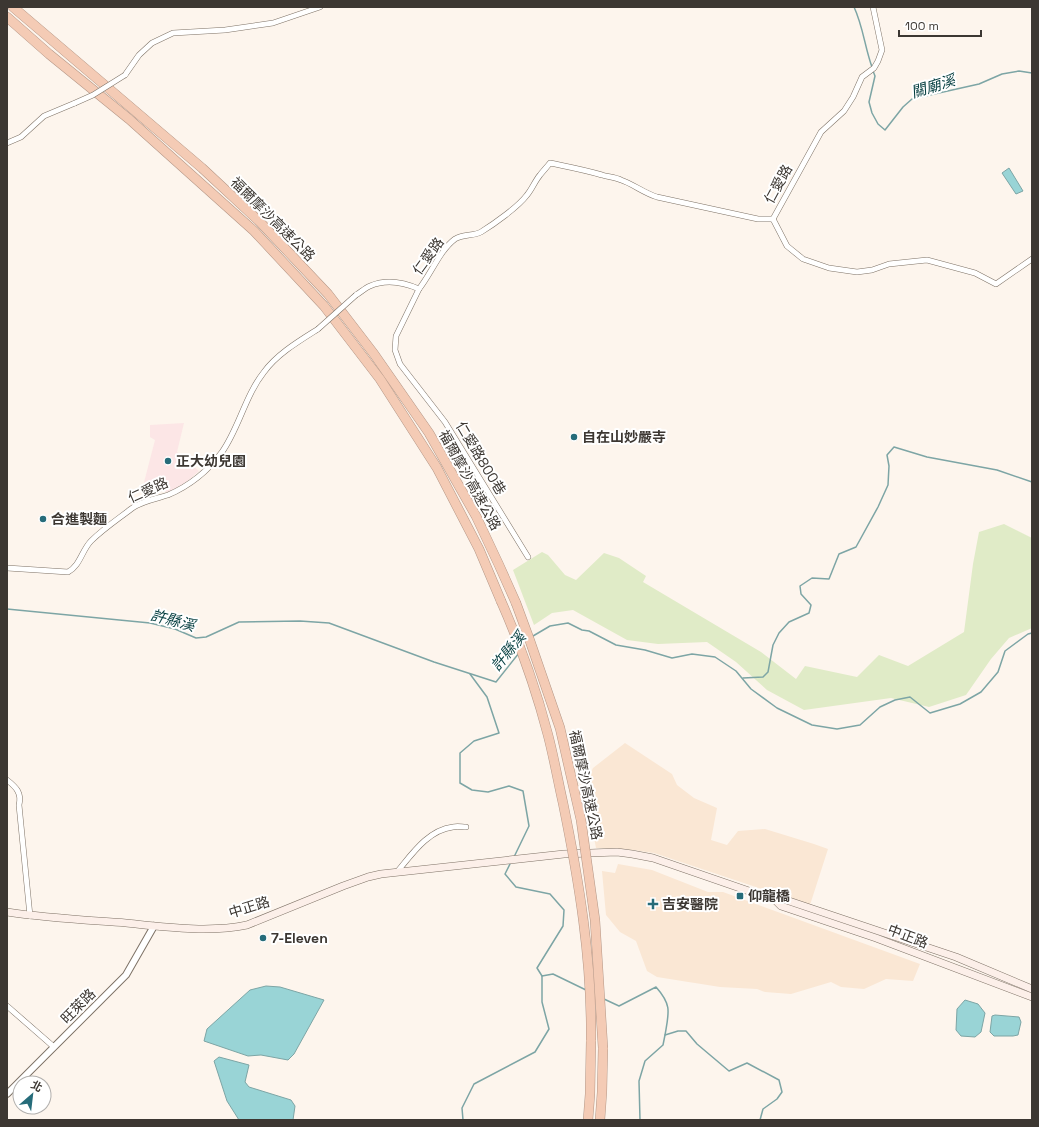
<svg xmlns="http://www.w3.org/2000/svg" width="1039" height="1127" font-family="'Space Grotesk','Noto Sans TC',sans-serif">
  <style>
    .built { fill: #fae7d4 }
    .education { fill: #fce6e6 }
    .green { fill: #e0ebc7 }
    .water { fill: #99d4d6; stroke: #7da5a5 }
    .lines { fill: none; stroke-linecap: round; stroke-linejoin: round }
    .stream { stroke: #7da5a5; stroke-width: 1.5 }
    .minor-casing { stroke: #7e7266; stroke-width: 6 }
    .tertiary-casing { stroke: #7e7266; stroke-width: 8 }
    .secondary-casing { stroke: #7e7266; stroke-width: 8 }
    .motorway-casing { stroke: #b49787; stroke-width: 10 }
    .minor { stroke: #fff; stroke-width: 5 }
    .tertiary { stroke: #fff; stroke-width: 6 }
    .secondary { stroke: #fcefe9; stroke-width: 7 }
    .motorway { stroke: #f4cbb5; stroke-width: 9 }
    .minor-bridge-casing { stroke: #7e7266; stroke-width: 6; stroke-linecap: butt }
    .motorway-bridge-casing { stroke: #b49787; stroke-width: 10; stroke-linecap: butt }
    .minor-bridge { stroke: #fff; stroke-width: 5 }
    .motorway-bridge { stroke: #f4cbb5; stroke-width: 9 }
    .poi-dot { fill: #266c7a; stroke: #fff; stroke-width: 1.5 }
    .labels { text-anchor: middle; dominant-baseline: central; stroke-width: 4; stroke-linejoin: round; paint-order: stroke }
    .street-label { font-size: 14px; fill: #3c3732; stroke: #fff }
    .poi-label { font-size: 14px; font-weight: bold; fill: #3c3732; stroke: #fff; text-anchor: start }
    .water-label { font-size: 15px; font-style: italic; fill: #023c3e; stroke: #fff }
  </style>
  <rect width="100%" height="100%" fill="#fdf5ed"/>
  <g class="built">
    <path d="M625,743L672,774L677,785L694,798L717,808L711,840L727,845L738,831L765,829L814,844L828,849L810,905L654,853L633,850L596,848L584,786L593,768Z"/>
    <path d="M618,864L652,870L708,892H723L920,964L913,981L886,979L864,989L841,987L831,982L791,994L765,992L757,989L720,987L657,977L647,971L636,941L620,932L606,915L602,871L615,873Z"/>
  </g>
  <path class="education" d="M184,423L177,452L199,471L189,480L170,492L142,490L155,440L150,437V425Z"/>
  <path class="green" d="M1004,524L1032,538V628L1009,638L991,659L966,695L929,707L891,698L804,710L767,690L736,662L707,642L658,644L627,640L573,610L552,613L534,625L513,570L542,552L548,555L565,575L576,580L604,553L619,558L646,576L643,582L761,652L796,679L805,666L857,677L879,655L908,666L964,632L973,564L979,532Z"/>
  <g class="water">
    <path d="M1009,168L1023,191L1016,194L1002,173Z"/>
    <path d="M266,986L280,987L324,1000L294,1054L288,1060L261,1055L248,1056L204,1041L207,1029L250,990Z"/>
    <path d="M965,1000L978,1004L985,1013L981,1032L975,1037L961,1036L956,1030L957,1009Z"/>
    <path d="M995,1015L1019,1017L1021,1022L1018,1035L1013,1036H994L990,1032L992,1016Z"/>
    <path d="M219,1057L249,1065L245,1082L249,1087L291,1100L295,1106L293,1120H239L227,1101L214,1061Z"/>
  </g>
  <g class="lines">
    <g class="stream">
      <path d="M854,7C863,26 865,48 872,67"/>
      <path d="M873,71L875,76L869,102L872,113L878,124L885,130L903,107L912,99L979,84L1002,74L1019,71L1032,73"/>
      <path d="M7,609L150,623L175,629L196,638L206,637L239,622L300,621L329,623L434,662L496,682L519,653"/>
      <path d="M533,636L550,626L568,623L582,630L589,631L616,645L645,650L672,658L692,654L715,657L736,671L751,689L777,708L812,725L837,729L860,725L880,707L895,700L910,697L930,713L960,704L981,692L998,672L1005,651L1028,634L1032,633"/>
      <path d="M470,674L487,697L499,733L474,741L460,753V783L472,790L488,792L509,786L523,791L529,826L514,857"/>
      <path d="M743,678L763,677L768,672L773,645L779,633L789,622L809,613L811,605L801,594L800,586L812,578L829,579L839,554L856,547L878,507L888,485L889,466L887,455L894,447L927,457L997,470L1032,482"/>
      <path d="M511,862L505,874L516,887L550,894L564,910L563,926L537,968L542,976L553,974L586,990"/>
      <path d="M604,999L619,1006L656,987C672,1005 669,1012 665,1035L678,1031H686L697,1044L729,1071L747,1063L779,1080L782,1092L777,1099L763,1109L760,1120"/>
      <path d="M463,1120L462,1108L474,1084L535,1052L549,1029L542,1002V976"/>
      <path d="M640,1120L639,1081L645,1061L663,1045L665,1035"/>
    </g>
    <g class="minor-casing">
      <g id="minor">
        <path d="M125,75L139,55L152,43L173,33L225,30L273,23L320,7"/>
        <path d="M7,143L21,137L44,116L75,103"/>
        <path d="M773,219L787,246L803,259L829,268L857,272L872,270L889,264L927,260L975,273L996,284L1032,259"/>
        <path d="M419,289L396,336L395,350L400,364L445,422L528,557"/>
        <path d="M356,295C361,292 365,288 370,286C386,279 403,282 419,289C431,274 440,250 455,239C463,234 474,236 481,232C494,224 518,207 527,195C532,189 535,181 540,175C543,171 547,167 550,163C569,167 585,170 602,175C608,177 615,177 621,180C633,184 644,193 657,197L758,219H773L821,132L844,111L853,97L862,77L874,68L878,61L882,50L873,7"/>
        <path d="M7,568L68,572C80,566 82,550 91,541C103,529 118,519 131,509C141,501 156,499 168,495C189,486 208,471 222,452C239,428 245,396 264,372C277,354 299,341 318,329"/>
        <path d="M7,780C16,787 22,793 19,805L30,916"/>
        <path d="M397,872C412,854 428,830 453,827C457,826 462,827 466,827"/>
        <path d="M7,1006L54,1047"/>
      </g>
    </g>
    <g class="tertiary-casing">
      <path id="tertiary" d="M7,1094L126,975L154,926"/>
    </g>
    <g class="secondary-casing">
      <g id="secondary">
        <path d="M775,900L781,906L876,938L1032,997"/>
        <path d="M7,912C46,918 86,920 126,923C165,927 209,933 247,925L343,886L368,877L381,874L564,854L617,852L632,854L653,858L775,900L783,899L956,957L1032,989"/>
      </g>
    </g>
    <g class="motorway-casing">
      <g id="motorway">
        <path d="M13,7L202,168L260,222L328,294L374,354L429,433L476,516L499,565L516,603"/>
        <path d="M7,17L49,54L129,119L254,231L324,306L380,379L437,468L479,549L501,601"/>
        <path d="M588,1120L590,1094L591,1040"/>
        <path d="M600,1120L602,1092L603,1048"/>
      </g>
    </g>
    <use href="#minor" class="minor"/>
    <use href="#tertiary" class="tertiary"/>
    <use href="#secondary" class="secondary"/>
    <use href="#motorway" class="motorway"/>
    <g class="minor-bridge-casing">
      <g id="minor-bridge">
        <path d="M75,103L93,95L125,75"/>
        <path d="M318,329L356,295"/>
      </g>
    </g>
    <g class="motorway-bridge-casing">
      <g id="motorway-bridge">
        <path d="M501,601C520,644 536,689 548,735C554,758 558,781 563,803C579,881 592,960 591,1040"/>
        <path d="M516,603L530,641L560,728L581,820L595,920L603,1048"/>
      </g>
    </g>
    <use href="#minor-bridge" class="minor-bridge"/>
    <use href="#motorway-bridge" class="motorway-bridge"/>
  </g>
  <g class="poi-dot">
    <circle cx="574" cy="437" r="4"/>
    <circle cx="168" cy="461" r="4"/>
    <circle cx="43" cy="519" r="4"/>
    <rect x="736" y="892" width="8" height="8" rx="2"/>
    <path d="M651 898h4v4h4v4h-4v4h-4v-4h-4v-4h4z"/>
    <circle cx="263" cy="938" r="4"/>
  </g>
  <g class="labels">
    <g class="street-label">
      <text transform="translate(778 184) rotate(-61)">仁愛路</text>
      <text transform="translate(273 219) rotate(45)">福爾摩沙高速公路</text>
      <text transform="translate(428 256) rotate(-54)">仁愛路</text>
      <text transform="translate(481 458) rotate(59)">仁愛路800巷</text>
      <text transform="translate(470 480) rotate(61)">福爾摩沙高速公路</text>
      <text transform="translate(148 490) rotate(-24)">仁愛路</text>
      <text transform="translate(586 785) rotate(78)">福爾摩沙高速公路</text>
      <text transform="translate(249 907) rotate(-17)">中正路</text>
      <text transform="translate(908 936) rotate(21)">中正路</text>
      <text transform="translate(78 1006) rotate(-45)">旺萊路</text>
    </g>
    <g class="poi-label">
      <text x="582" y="437">自在山妙嚴寺</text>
      <text x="176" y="461">正大幼兒園</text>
      <text x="51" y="519">合進製麵</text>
      <text x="748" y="896">仰龍橋</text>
      <text x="662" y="904">吉安醫院</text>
      <text x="271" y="938">7-Eleven</text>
    </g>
    <g class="water-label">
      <text transform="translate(933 86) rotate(-17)">關廟溪</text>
      <text transform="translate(173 620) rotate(15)">許縣溪</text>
      <text transform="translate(508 651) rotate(-51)">許縣溪</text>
    </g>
  </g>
  <rect width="1039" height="1127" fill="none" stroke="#3c3732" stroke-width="16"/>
  <g transform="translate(32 1095) rotate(28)"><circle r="19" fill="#ffffff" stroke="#b1afad"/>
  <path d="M0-3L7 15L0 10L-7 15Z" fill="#266c7a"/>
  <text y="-6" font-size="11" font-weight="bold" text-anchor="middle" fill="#3c3732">北</text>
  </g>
  <path d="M899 30v6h82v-6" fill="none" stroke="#3c3732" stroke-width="2"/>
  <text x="905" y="30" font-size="12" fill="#3c3732" stroke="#ffffff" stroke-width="3" paint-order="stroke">100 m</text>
</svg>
